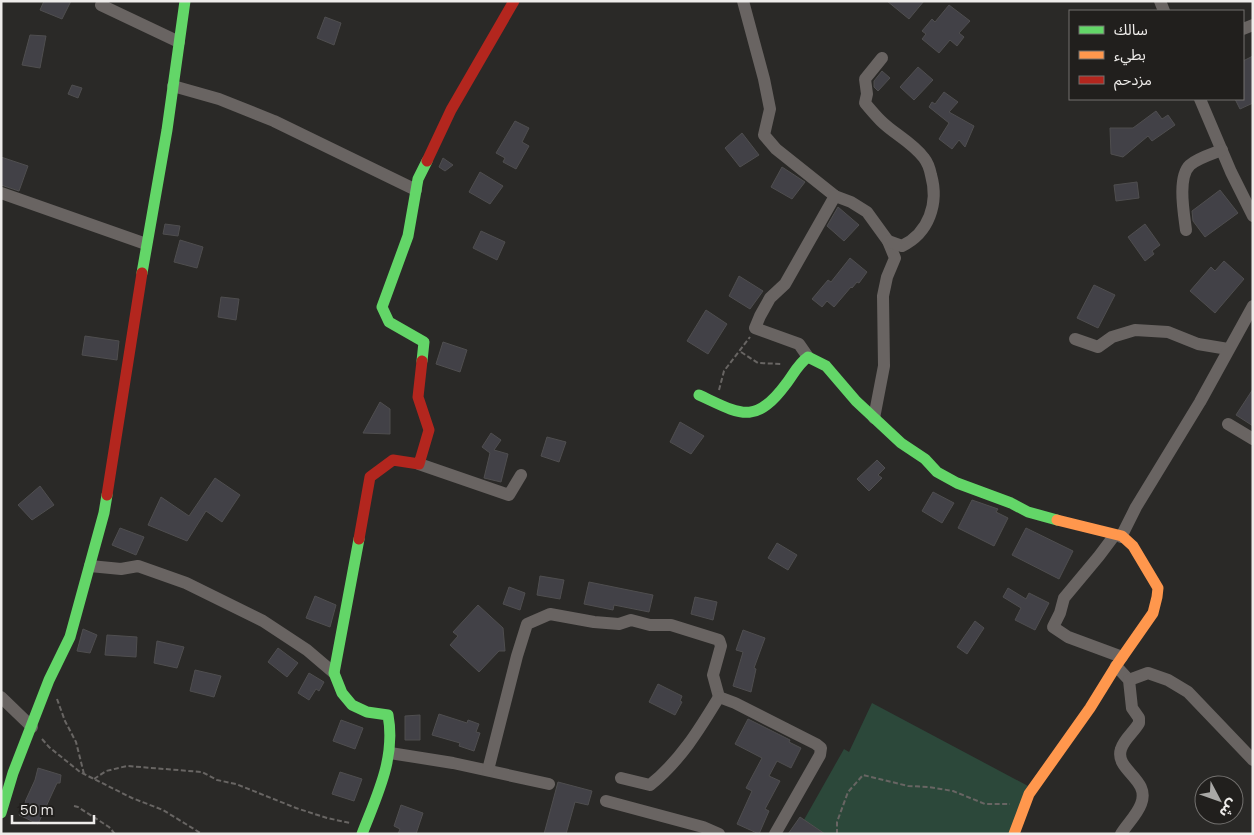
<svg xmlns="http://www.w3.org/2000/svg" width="1254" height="835" font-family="Manrope,'Noto Sans Arabic',sans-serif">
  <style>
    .green { fill: #2c483a }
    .building { fill: #424147; stroke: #4f4e4f }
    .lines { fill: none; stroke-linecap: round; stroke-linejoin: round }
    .path { stroke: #686563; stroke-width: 2; stroke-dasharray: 5 2.5; stroke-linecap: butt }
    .street { stroke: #696462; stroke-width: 12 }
    .fast { stroke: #63d668; stroke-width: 11 }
    .slow { stroke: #ff974d; stroke-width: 11 }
    .jam { stroke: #b3261e; stroke-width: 11 }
  </style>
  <rect width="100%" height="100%" fill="#2a2927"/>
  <path class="green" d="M872,703L1028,786L1010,834H796L844,749L849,752Z"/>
  <g class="building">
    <path d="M44,1H71L62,19L40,10Z"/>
    <path d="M887,1H924L909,19Z"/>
    <path d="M949,5L970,21L959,33L964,37L957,46L950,40L939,53L922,39L926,34L922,31L932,19L935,22Z"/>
    <path d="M325,17L341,23L334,45L317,38Z"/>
    <path d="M30,35L46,36L40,68L22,65Z"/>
    <path d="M1253,56V103L1240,109L1235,99H1243V61Z"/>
    <path d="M918,67L933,80L914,100L900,87Z"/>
    <path d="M882,71L890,78L878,91L874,87V81Z"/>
    <path d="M72,85L82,88L78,98L68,94Z"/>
    <path d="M944,92L958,102L949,112L974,126L965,147L959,140L952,149L939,139L949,123L929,107L932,102L935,104Z"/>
    <path d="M1156,111L1162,119L1168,115L1175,125L1152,141L1148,136L1123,157L1111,154L1110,128H1133Z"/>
    <path d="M515,121L529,128L522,142L529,146L516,169L503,162L505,158L496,153Z"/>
    <path d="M742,133L759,155L740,167L725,148Z"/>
    <path d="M1,157L28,166L19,191L1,185Z"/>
    <path d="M443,158L453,165L445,171L439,167Z"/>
    <path d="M782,167L805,182L792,199L771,187Z"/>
    <path d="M480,172L503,186L490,204L469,192Z"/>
    <path d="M1137,182L1139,198L1116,201L1114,185Z"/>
    <path d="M1220,190L1238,213L1205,237L1193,221L1192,211Z"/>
    <path d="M838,207L859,225L844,241L827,226Z"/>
    <path d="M165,224L180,226L178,236L163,234Z"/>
    <path d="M1145,224L1160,245L1152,251L1154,254L1145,261L1128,237Z"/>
    <path d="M481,231L505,242L497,260L473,248Z"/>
    <path d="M180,240L203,247L197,268L174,262Z"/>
    <path d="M850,258L867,272L859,283L857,282L852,288L851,287L834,307L827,301L822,307L812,299L828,280L831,282Z"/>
    <path d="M1224,261L1244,279L1215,313L1190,291L1211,267L1215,271Z"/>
    <path d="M739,276L763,291L750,309L729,296Z"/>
    <path d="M1094,285L1115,295L1098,328L1077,318Z"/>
    <path d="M221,297L239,299L236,320L218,317Z"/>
    <path d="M706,310L727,324L708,354L687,341Z"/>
    <path d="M85,336L119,341L117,360L82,355Z"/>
    <path d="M443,342L467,350L460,372L436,364Z"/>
    <path d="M1253,389V426L1236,415Z"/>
    <path d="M380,402L390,409V434L363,433Z"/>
    <path d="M680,422L704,436L691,454L670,442Z"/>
    <path d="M491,433L501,440L494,450L508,454L501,482L484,478L490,453L482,447Z"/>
    <path d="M547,437L566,442L559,462L541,456Z"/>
    <path d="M877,460L885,468L878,475L882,478L869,491L857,479Z"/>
    <path d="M215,478L240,495L222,522L206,511L187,541L148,525L161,497L189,516Z"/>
    <path d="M40,486L54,505L32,520L18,505Z"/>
    <path d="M933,492L954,503L942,523L922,511Z"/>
    <path d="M972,500L998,509L996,512L1008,518L994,546L958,528Z"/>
    <path d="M120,528L144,537L136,555L112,545Z"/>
    <path d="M1026,528L1073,551L1059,579L1012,555Z"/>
    <path d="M777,543L797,555L788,570L768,558Z"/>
    <path d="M540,576L564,580L560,599L537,595Z"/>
    <path d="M589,582L653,595L649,612L614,605L613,610L584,604Z"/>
    <path d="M509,587L525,593L520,610L503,604Z"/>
    <path d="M1008,588L1026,599L1029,593L1049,603L1035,630L1015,620L1021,608L1003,597Z"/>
    <path d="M315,596L336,605L330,627L306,618Z"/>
    <path d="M695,597L717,602L713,620L691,614Z"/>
    <path d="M478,605L503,628L505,651H499L479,672L450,645L458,636L453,632Z"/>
    <path d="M975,621L984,628L967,654L957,647Z"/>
    <path d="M83,629L97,635L90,653L77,651Z"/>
    <path d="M743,630L765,638L754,668L756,669L751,692L733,686L743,652L736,650Z"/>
    <path d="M107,635L137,637L136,657L105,655Z"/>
    <path d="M157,641L184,647L177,668L154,663Z"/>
    <path d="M278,648L298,663L287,677L268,662Z"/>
    <path d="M195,670L221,676L214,697L190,691Z"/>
    <path d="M309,673L324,682L319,691L316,689L309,700L298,693Z"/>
    <path d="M658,684L682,696L680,701L682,702L675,715L649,702Z"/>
    <path d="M439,714L467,723L468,720L479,724L476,732L480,733L474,751L459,746L460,743L432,735Z"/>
    <path d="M420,715V740H405V716Z"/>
    <path d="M748,719L790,740L789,742L801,748L791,768L777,761L769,776L780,781L765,809L769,811L759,834L737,824L752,791L746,788L762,758L735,744Z"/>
    <path d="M341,720L363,728L355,749L333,741Z"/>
    <path d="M38,768L61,775L60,783H57L38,824L19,815L35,780Z"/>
    <path d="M340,772L362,779L354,801L332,794Z"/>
    <path d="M558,782L592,791L588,805L575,802L566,834H544Z"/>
    <path d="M401,805L423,813L416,834H398L400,829L394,826Z"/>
    <path d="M800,817L825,834H788Z"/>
  </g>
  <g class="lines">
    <g class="path">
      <path d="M741,352L758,363L782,364"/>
      <path d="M719,390L724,371L750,337"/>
      <path d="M57,699L65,721L76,742L84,774"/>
      <path d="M42,739L49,747L80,772L132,798L163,810L202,834"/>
      <path d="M94,779L106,771L127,766L202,772L217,780L236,784L296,808L327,818L350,823"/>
      <path d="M74,806L78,807L109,827L115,834"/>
      <path d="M837,834V822L848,792L863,775L908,786L929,787L953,791L985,804H1010"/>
    </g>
    <g class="street">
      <path d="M743,1L764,79L770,109L764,135L776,149L835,196L851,202L867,212L888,241L895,258L887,277L883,296L884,366L874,418"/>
      <path d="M1160,1L1164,11"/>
      <path d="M101,5L179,42"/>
      <path d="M1243,29L1253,25"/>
      <path d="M882,58L865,79L867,94L865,103C870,109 875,115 881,121C894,134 912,142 924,158C928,163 930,170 931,175C939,203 929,233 902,246L888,241"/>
      <path d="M173,86L219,99L274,121L416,190"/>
      <path d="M1200,99L1231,172L1253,216"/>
      <path d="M1,193L146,244"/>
      <path d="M1186,230C1184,214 1177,177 1190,165C1198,158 1212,154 1222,150"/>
      <path d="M1075,339L1098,347L1112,337L1135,330L1168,332L1198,344L1228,349"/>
      <path d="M808,357L799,344L755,328L760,316L770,298L785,284L835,196"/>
      <path d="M1228,424L1253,439"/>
      <path d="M419,464L509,495L521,475"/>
      <path d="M1114,536L1099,556L1064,598L1060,613L1053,627L1068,637L1122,657"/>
      <path d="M1121,537L1136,507L1200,402L1253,306"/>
      <path d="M90,566L121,569L138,566L186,583L263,621L307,650L334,673"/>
      <path d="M1116,666L1129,680L1132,708L1139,718V723C1134,732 1124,739 1121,749C1114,770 1151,779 1141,804C1137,815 1127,824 1121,834"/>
      <path d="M1129,680L1148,673L1168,680L1188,692L1253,760"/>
      <path d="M1,697L32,727"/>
      <path d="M390,753L453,763L549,784"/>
      <path d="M488,770L517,656L527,624L550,614L594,622L619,624L631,620L650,625H671L719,640L721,646L713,675L719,697L735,703L816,744L821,748L820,755L775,834"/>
      <path d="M621,778L650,785C680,761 699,730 719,697"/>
      <path d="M606,801L703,827L719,834"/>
    </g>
    <g class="fast">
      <path d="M142,273L167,130L185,1"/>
      <path d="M422,361L424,342L389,322L382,307L408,236L418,179L427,161"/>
      <path d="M699,395C740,414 755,426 786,384C793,375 798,364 808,357L826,366L856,401L901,443L925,459L937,472L957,483L1011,503L1028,512L1057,520"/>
      <path d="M359,539L334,673L342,693L352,705L367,712L388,715C396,758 377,795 362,834"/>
      <path d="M1,813L13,773L49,680L70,637L104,513L107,495"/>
    </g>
    <path class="slow" d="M1014,834L1029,794L1090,708L1116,666L1153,613L1157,597L1158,588L1133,546L1122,536L1057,520"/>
    <g class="jam">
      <path d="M427,161L451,110L514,1"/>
      <path d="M107,495L142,273"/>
      <path d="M359,539L370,477L393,460L419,464L429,430L418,397L422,361"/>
    </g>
  </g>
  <rect width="1254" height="835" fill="none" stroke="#eeecea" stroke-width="5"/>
  <rect x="1069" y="10" width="175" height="90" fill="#211f1d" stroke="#73716f"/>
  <rect x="1079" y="26" width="25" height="8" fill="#63d668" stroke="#73716f"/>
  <text x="1114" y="35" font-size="15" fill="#eeecea">سالك</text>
  <rect x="1079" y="51" width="25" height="8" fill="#ff974d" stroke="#73716f"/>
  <text x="1114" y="60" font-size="15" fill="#eeecea">بطيء</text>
  <rect x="1079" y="76" width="25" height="8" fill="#b3261e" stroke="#73716f"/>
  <text x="1114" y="85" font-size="15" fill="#eeecea">مزدحم</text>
  <g transform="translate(1219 800) rotate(131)"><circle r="24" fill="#211f1d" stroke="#73716f"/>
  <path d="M0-4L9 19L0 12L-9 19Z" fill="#a9a8a6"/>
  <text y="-8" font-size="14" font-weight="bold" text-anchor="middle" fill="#eeecea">ش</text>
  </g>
  <path d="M12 815v8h82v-8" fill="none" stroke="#eeecea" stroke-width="2.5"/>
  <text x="20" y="815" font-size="15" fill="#eeecea" stroke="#211f1d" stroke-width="4" paint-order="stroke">50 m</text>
</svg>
